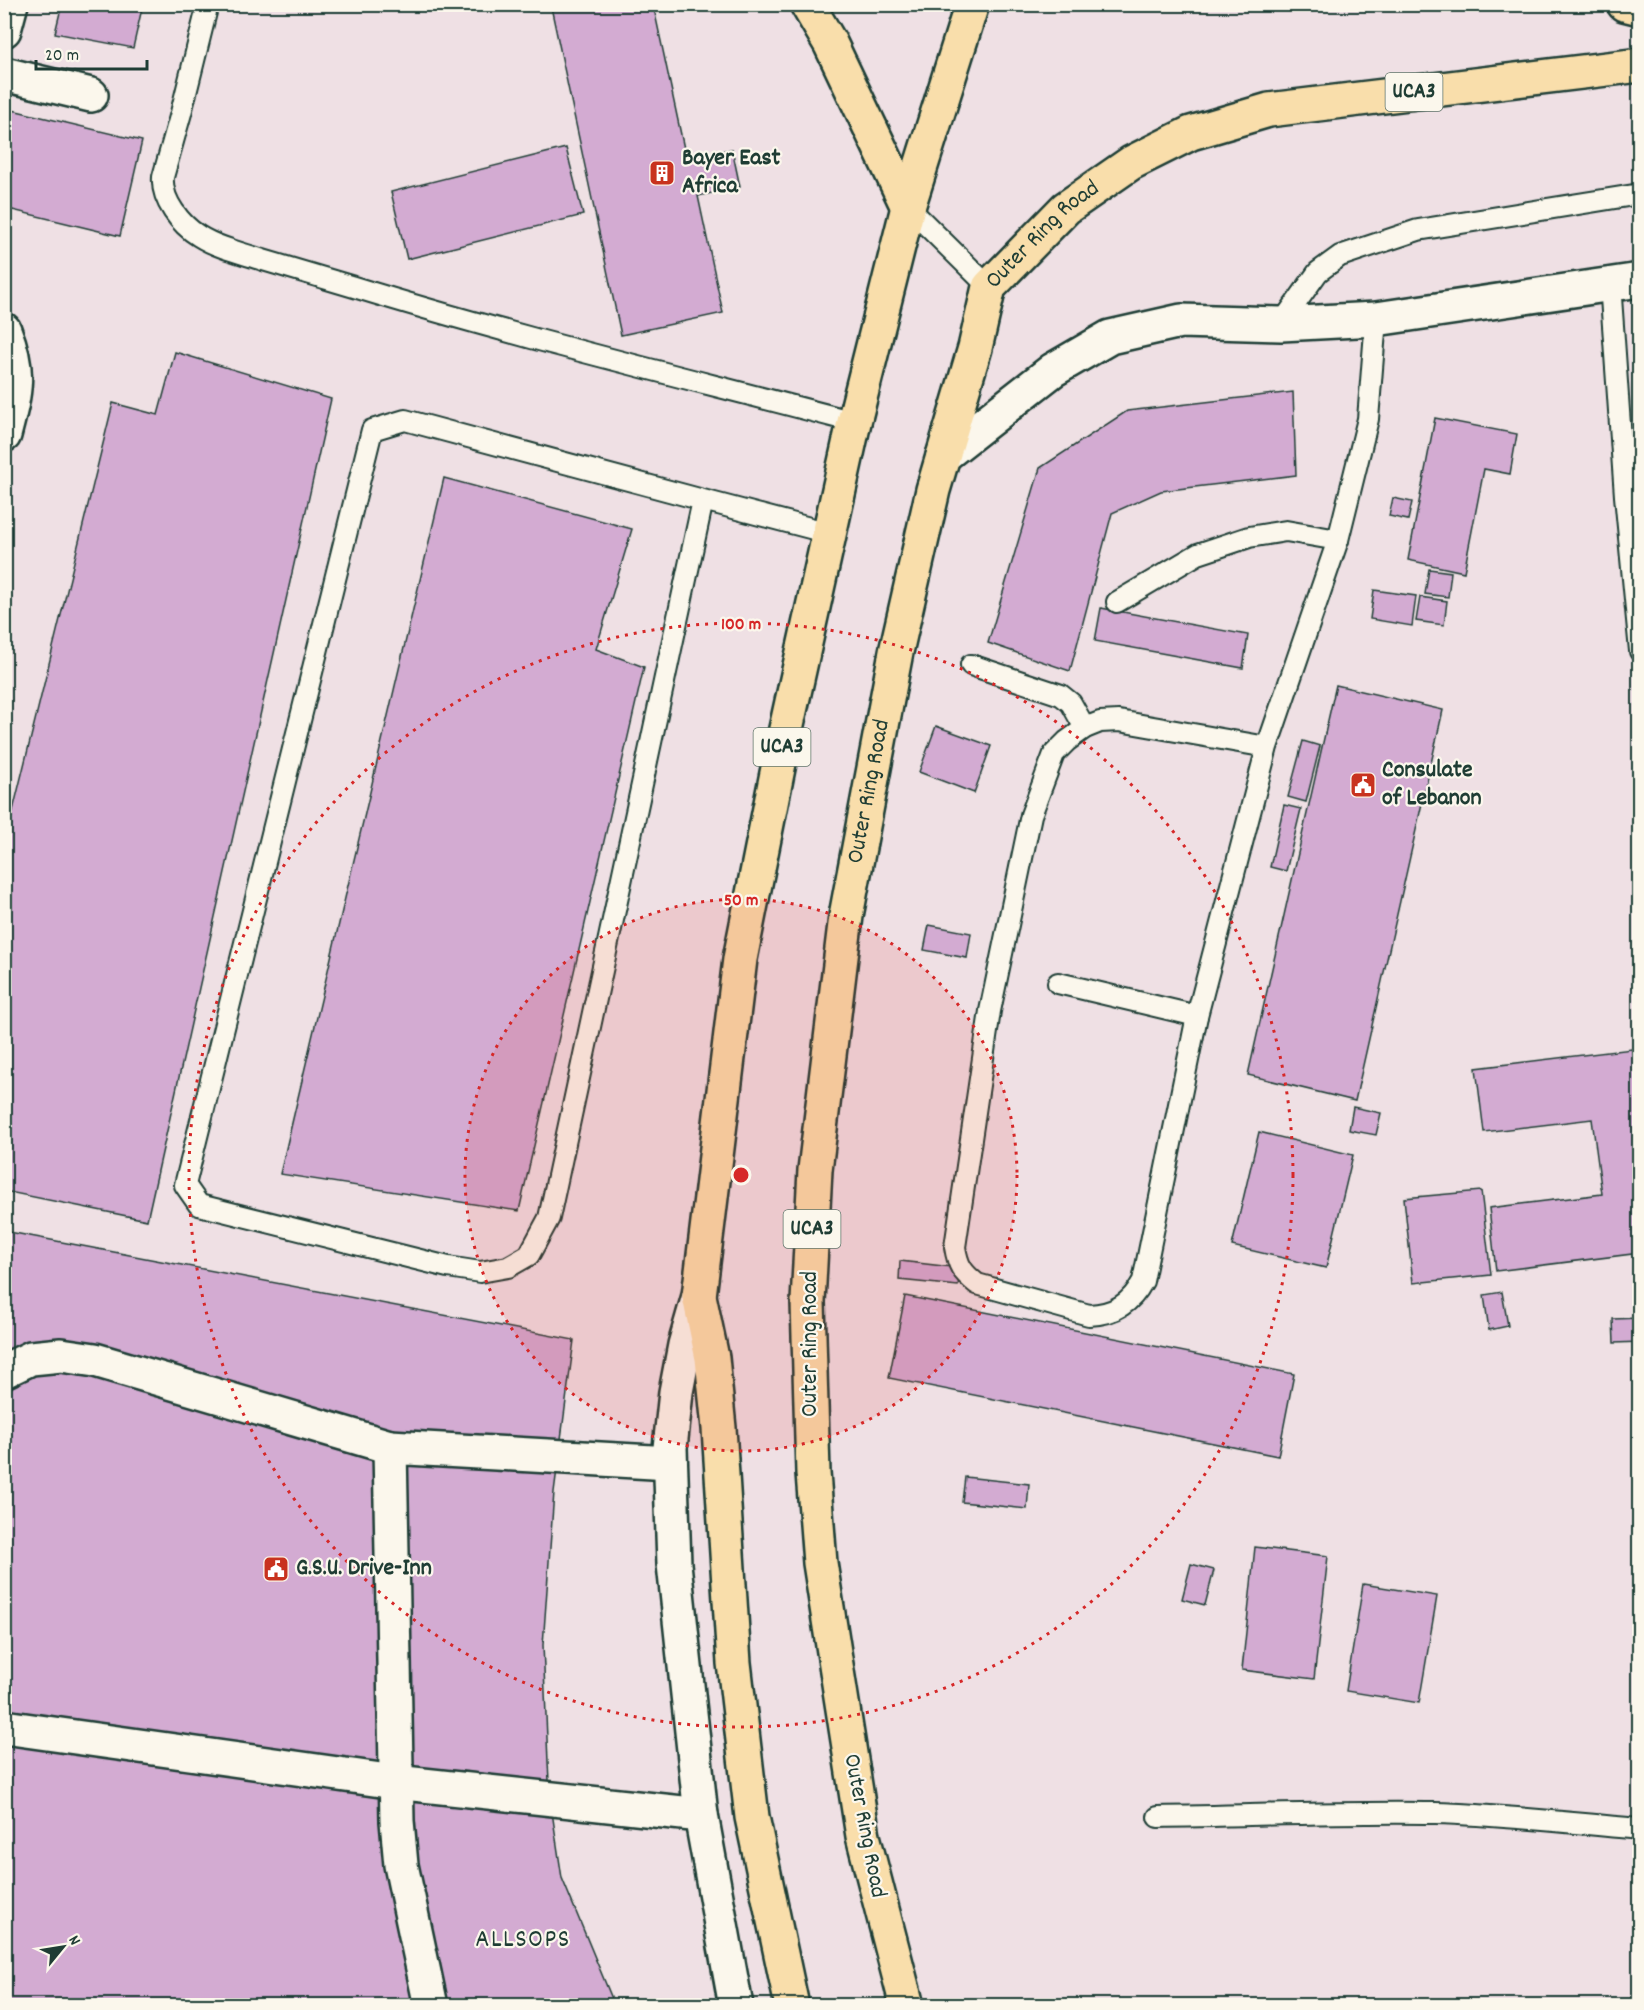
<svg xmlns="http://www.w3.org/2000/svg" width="1644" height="2010" font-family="Dekko,sans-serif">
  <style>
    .building { fill: #d3abd2; stroke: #1f3d34; stroke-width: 1.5 }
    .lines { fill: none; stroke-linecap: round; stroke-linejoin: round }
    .lane-casing { stroke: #1f3d34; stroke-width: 24 }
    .street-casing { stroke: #1f3d34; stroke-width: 38 }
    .secondary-casing { stroke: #1f3d34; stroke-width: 38 }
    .primary-casing { stroke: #1f3d34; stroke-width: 38 }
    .lane { stroke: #fbf7ec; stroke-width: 20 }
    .street { stroke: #fbf7ec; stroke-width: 33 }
    .secondary { stroke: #fbf7ec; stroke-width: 33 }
    .primary { stroke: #f9deab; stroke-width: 33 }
    .ring { fill: none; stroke: #d62828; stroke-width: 3; stroke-dasharray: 3 6 }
    .labels { text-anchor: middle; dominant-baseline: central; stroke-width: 4.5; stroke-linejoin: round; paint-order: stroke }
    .shield { fill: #fbf7ec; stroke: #61756b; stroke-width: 1.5 }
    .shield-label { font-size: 22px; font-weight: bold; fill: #1f3d34 }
    .poi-label { font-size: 24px; font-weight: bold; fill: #1f3d34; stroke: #fbf7ec; text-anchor: start }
    .street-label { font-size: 24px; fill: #1f3d34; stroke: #fbf7ec }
    .neighbourhood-label { font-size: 26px; letter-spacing: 1.5px; fill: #1f3d34; stroke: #fbf7ec }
    .centre { fill: #d62828; stroke: #fbf7ec; stroke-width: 3 }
    .ring-label { font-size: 18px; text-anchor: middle; font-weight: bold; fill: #d62828; stroke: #fbf7ec; stroke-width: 4.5; stroke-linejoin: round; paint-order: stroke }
  </style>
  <rect width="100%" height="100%" fill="#efe0e4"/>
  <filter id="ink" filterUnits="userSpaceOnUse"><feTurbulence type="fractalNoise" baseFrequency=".0167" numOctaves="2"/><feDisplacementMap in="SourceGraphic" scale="12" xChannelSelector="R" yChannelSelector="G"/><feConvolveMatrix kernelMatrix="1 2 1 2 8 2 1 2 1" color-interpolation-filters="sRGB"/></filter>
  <g filter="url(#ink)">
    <g class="building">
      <path d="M62,4H143L133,48L55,33Z"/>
      <path d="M562,4H653L686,158L732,149L740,187L698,196L723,313L621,335L551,7Z"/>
      <path d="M4,108L142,141L120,236L4,208Z"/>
      <path d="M566,148L583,215L407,259L391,192Z"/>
      <path d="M175,352L331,399L147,1220L4,1191V847L113,403L158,415Z"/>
      <path d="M1293,392L1296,475L1161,491L1112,513L1070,671L988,643L1040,468L1127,411Z"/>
      <path d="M1435,418L1517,434L1510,474L1484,469L1464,572L1408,560Z"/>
      <path d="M444,478L632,529L596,649L644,667L519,1211L280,1174Z"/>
      <path d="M1393,498L1412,502L1408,520L1389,516Z"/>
      <path d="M1429,569L1451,572L1448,597L1425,594Z"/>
      <path d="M1374,590L1416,596L1412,626L1370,619Z"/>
      <path d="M1420,597L1447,601L1444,625L1416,621Z"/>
      <path d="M1101,608L1248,635L1243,668L1095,641Z"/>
      <path d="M1336,685L1443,710L1355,1101L1248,1075Z"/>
      <path d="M936,726L991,746L974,793L919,772Z"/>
      <path d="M1303,741L1320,746L1306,802L1288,797Z"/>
      <path d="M1284,805L1301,809L1286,871L1270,867Z"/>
      <path d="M929,925L971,933L967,958L924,950Z"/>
      <path d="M1640,1048V1253L1496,1271L1489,1208L1602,1194L1592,1119L1484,1132L1476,1068Z"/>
      <path d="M1353,1107L1381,1113L1376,1135L1349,1130Z"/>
      <path d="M1259,1132L1353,1155L1326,1268L1232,1246Z"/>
      <path d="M1481,1191L1491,1275L1413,1283L1404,1198Z"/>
      <path d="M4,1231L574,1340L554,1492L543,1645L548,1762L550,1799L562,1878L615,2006H4Z"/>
      <path d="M900,1261L960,1268L958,1286L899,1280Z"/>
      <path d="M1502,1292L1508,1326L1489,1330L1484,1295Z"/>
      <path d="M905,1296L1294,1374L1278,1456L889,1378Z"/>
      <path d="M1640,1318V1342L1614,1343L1613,1319Z"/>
      <path d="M965,1477L1029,1484L1027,1509L962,1502Z"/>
      <path d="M1255,1547L1328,1556L1314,1679L1242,1670Z"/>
      <path d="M1191,1564L1214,1570L1205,1605L1182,1599Z"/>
      <path d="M1363,1584L1437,1596L1419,1703L1346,1691Z"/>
    </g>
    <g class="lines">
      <g class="lane-casing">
        <g id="lane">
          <path d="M208,4L181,113L163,177C161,200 181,225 199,236C218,248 242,253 263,260C294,269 324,278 354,287C519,338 688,378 854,422"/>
          <path d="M908,207L989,287"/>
          <path d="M1610,283L1625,496L1640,651"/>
          <path d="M1281,324L1318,272L1340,256L1418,230L1640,194"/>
          <path d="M703,500L405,420L372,430L185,1185L199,1205L448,1267L480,1272L508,1267L529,1255L549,1218L703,500L829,533"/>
          <path d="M1117,602L1198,554L1249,537L1286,531L1338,540"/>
          <path d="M971,665L1061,695L1071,703L1085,728"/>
          <path d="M1267,747L1119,721L1100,722L1085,728L1067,741L1054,754L1031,815L990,1011L955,1247C958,1266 962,1272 977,1284L1089,1315C1115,1314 1131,1303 1143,1281L1197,1016L1267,747L1338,540L1368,419L1376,319"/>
          <path d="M1058,983L1197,1016"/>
          <path d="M1158,1817C1250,1816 1342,1811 1435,1813C1503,1815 1572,1823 1640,1829"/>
        </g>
      </g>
      <g class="street-casing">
        <g id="street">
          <path d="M4,30L11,4"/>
          <path d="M4,74L91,95"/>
          <path d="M4,330C21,373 15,392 4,435"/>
          <path d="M943,456L1053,370L1110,337L1181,321L1281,324L1376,319L1640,280"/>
          <path d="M4,1371L31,1358L61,1355L95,1360L390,1447"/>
          <path d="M4,1727L395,1782L701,1815"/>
          <path d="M431,2006L401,1865L397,1821L390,1447L670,1463"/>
        </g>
      </g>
      <g class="secondary-casing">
        <path id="secondary" d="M699,1296L685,1345L676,1392L670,1448L674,1564L701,1815L736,2006"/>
      </g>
      <g class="primary-casing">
        <g id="primary">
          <path d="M807,4L830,43L908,207"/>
          <path d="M1624,4L1640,8"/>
          <path d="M792,2006L752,1817L734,1663L719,1428L712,1358L699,1296L740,959L784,738L854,422L908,207L972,4"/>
          <path id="s1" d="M907,2006L863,1836L820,1563L813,1473L808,1302L815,1170L846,916L896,652L933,490L975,348L989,287L1066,208L1131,163L1191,133L1269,110L1640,65"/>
        </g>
      </g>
      <use href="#lane" class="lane"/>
      <use href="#street" class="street"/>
      <use href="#secondary" class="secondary"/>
      <use href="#primary" class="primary"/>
    </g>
  </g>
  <circle cx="741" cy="1175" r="276" fill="#d62828" fill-opacity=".12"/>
  <g class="ring">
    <circle cx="741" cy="1175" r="276"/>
    <circle cx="741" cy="1175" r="552"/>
  </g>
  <defs>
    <g id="building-square" transform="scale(1.35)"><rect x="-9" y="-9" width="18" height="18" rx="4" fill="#c8321e" stroke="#fbf7ec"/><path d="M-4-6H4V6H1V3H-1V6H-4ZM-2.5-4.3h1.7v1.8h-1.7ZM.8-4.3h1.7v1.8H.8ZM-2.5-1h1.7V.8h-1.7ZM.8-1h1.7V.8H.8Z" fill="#fff"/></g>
    <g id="civic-square" transform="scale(1.35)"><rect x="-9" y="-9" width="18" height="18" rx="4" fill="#c8321e" stroke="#fbf7ec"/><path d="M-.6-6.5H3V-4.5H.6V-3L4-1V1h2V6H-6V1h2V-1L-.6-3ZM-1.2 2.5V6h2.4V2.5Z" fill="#fff"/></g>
  </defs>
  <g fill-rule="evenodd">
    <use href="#building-square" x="662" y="173"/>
    <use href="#civic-square" x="1363" y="785"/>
    <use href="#civic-square" x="276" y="1569"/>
  </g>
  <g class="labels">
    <g class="shield">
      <rect x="1385.5" y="73" width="57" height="38" rx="4.5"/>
      <rect x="753.5" y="728" width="57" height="38" rx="4.5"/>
      <rect x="783.5" y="1210" width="57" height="38" rx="4.5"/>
    </g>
    <g class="shield-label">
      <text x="1414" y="92">UCA3</text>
      <text x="782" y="747">UCA3</text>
      <text x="812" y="1229">UCA3</text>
    </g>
    <g class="poi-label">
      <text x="682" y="159">Bayer East<tspan x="682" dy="28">Africa</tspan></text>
      <text x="1382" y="771">Consulate<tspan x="1382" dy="28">of Lebanon</tspan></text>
      <text x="296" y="1569">G.S.U. Drive-Inn</text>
    </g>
    <g class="street-label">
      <text stroke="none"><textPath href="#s1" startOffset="1822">Outer Ring Road</textPath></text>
      <text stroke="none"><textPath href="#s1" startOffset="1228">Outer Ring Road</textPath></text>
      <text transform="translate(811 1344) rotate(-90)">Outer Ring Road</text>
      <text transform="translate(864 1826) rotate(79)">Outer Ring Road</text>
    </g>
    <g class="neighbourhood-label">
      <text x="523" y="1940">ALLSOPS</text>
    </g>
  </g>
  <circle cx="741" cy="1175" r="9" class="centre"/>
  <g class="ring-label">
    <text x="741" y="629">100 m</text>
    <text x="741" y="905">50 m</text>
  </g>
  <rect width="1644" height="2010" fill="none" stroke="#fbf7ec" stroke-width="24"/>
  <rect x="12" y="12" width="1620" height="1986" fill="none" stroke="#1f3d34" stroke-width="2" filter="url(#ink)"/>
  <g transform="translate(63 1947) rotate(60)" stroke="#fbf7ec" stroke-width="4.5" paint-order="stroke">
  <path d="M0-4.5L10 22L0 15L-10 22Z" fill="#1f3d34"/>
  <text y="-9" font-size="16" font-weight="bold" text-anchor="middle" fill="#1f3d34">N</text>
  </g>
  <path d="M36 60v9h111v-9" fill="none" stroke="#1f3d34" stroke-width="3"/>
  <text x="45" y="60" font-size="18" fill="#1f3d34" stroke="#fbf7ec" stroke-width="4.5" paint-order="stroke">20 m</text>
</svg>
